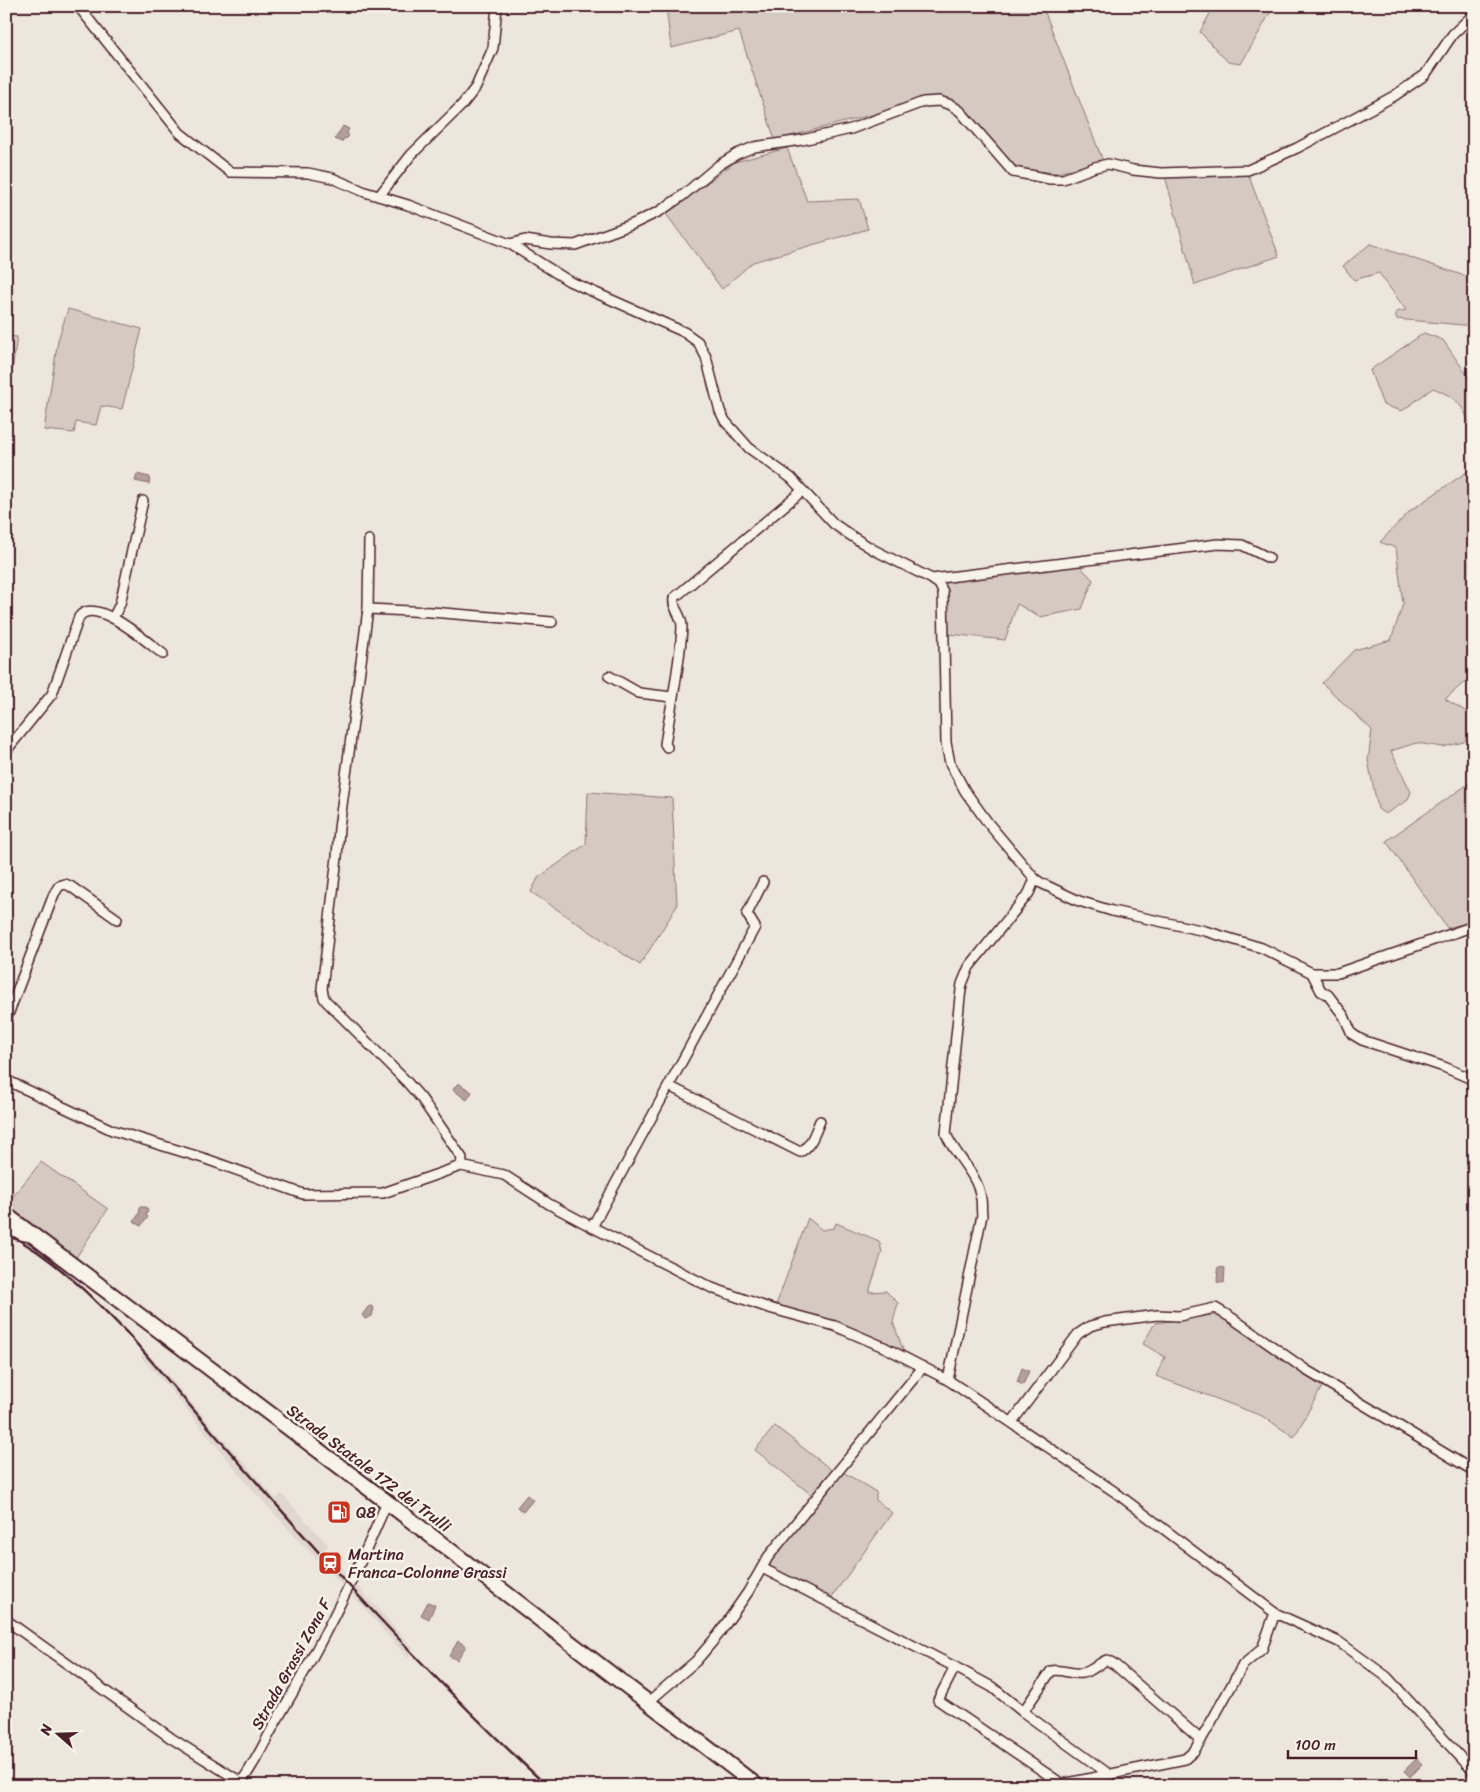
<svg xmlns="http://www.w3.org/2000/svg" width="1480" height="1792" font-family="Sriracha,sans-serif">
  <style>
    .built { fill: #e0d7d0 }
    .green { fill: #d5c9c2; stroke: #907476 }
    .water { fill: #b39f9d; stroke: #896c6f }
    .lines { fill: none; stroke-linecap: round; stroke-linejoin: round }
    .street-casing { stroke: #4a1f2b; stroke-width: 12 }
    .primary-casing { stroke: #4a1f2b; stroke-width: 18 }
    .street { stroke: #f7f3e8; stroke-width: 9 }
    .primary { stroke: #f7f3e8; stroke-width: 14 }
    .rail { stroke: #4a1f2b; stroke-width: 2.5 }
    .labels { text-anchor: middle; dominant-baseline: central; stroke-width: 5; stroke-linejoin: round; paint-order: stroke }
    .street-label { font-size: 16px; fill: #4a1f2b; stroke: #f7f3e8 }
    .poi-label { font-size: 16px; fill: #4a1f2b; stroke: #f7f3e8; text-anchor: start }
  </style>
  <rect width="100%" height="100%" fill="#ece6dd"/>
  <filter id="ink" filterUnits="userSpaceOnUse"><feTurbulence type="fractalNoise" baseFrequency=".02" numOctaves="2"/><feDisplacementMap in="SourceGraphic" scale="10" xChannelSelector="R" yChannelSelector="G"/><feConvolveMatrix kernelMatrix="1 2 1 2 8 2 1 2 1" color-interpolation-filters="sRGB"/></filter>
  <g filter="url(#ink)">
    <path class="built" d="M146,1351L276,1499L282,1494L328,1545L325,1550L413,1648L408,1658L354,1597L298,1540L244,1480L169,1388L141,1357Z"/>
    <g class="green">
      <path d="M666,6H1039L1044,10L1103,161L1057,173L1025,170L1011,164L967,110L941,97L775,140L739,31L671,48Z"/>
      <path d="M1214,6H1274L1241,64L1228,62L1200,32Z"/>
      <path d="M787,148L807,201L859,199L868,229L753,262L722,289L666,214L735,162Z"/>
      <path d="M1248,174L1279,256L1195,285L1165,176Z"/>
      <path d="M1370,244L1474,279V326L1396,319V312L1406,310L1379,273L1354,280L1343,266Z"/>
      <path d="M68,309L142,329L122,409L101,406L96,425L76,422L74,433L44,430L58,340Z"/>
      <path d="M1424,333L1443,340L1474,385V435C1463,407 1462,400 1433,388L1402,411L1383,405L1370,370Z"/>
      <path d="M6,336L17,337L10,385L6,384Z"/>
      <path d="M1474,467V674L1445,699L1472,715L1474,725L1464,742L1443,747L1416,743L1391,751L1411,792L1407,801L1385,814L1378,809L1368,761L1372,730L1322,683L1354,650L1391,640L1403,604L1396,548L1380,542L1411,510Z"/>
      <path d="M1078,564L1093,580L1082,609L1040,617L1017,604L1005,640L949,634L944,586L948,581Z"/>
      <path d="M1474,780V921L1447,928L1386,841Z"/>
      <path d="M588,792L672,798L677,906L640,965L531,892L538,878L586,844Z"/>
      <path d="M41,1162L108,1209L75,1259L6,1205Z"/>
      <path d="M808,1218L822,1230L834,1228L836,1223L879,1241L882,1252L869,1292L886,1291L898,1303L893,1322L905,1355L776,1305Z"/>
      <path d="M1213,1315L1226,1319L1322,1387L1294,1437L1262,1416L1156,1376L1165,1357L1143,1344L1155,1323Z"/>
      <path d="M775,1426L833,1471L843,1472L876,1492V1500L892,1513L829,1601L766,1566L813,1496L755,1450Z"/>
    </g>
    <g class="water">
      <path d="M343,126L349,129L347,133L349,136L346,139L344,138L342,142L335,139Z"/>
      <path d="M137,474L150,477L149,484L135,481Z"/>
      <path d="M458,1083L472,1092L467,1100L453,1090Z"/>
      <path d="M140,1207H146L148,1211L146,1215L148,1217L141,1226L134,1221L139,1214Z"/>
      <path d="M1218,1267L1225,1268L1224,1283L1217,1282Z"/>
      <path d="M371,1306L374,1308L372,1316L365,1319L362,1315L368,1307Z"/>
      <path d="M1022,1368L1029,1371L1023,1385L1017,1382Z"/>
      <path d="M527,1495L533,1500L523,1512L517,1507Z"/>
      <path d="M428,1602L435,1605L429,1619L421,1615Z"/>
      <path d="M458,1641L466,1646L457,1660L449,1656Z"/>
      <path d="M1417,1758L1423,1764L1410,1777L1404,1771Z"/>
    </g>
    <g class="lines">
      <g class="street-casing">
        <g id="street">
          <path d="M78,6L180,133L230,172L308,173L332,178L365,192L408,205L510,244L569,281L684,332L698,342L706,357L720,411L725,421L749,448L791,478L834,524L853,537L874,550L932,579L939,584L943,592L946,743L950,763L965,791L988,823L1035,879L1041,883L1079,901L1112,911L1205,931L1262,948L1312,973H1338L1474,926"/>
          <path d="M379,196L411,155L462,105L476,87L493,48L497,6"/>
          <path d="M510,244L525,240L551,244L575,245L633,224L660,211L682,196L719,165L737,154L754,147L802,140L851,129L923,102L939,101L951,105L960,111L1013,172L1035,176L1050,179H1063L1095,167L1108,164L1133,170L1161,173L1248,170L1297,148L1350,120L1394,96L1425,75L1453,34L1474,14"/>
          <path d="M369,540L368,609L339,828L337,857L322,989L324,998L326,1001L406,1081L421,1098L462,1158L461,1166"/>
          <path d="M932,579L1218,544L1242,545L1269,558"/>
          <path d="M368,609L431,612L552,622"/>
          <path d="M113,618L120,604L143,501"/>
          <path d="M609,676L639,693L672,697"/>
          <path d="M667,747L665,744C671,705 680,666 682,627C682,614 672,609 674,598L802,491"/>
          <path d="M6,751L52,694L79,617C95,595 148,643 163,654"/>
          <path d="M1312,973L1321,991L1328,995L1344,1016L1352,1034L1362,1040L1444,1067L1474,1080"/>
          <path d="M6,1020L54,894L59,886L65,884L70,886L117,919"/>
          <path d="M6,1080L112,1130L206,1159L303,1194L383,1193L461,1166L504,1175L549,1204L592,1227L712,1288L769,1308L835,1326L884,1347L948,1380L1115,1492L1275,1613L1262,1649L1243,1665L1201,1740L1114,1664L1107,1660C1098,1663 1092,1672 1082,1673C1072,1675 1061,1668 1051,1671L1023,1712L992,1687L955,1667L938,1700L1062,1784"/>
          <path d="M669,1086L800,1152C811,1147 815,1132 820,1121"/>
          <path d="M6,1227L16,1234L31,1237"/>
          <path d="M592,1227L755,927L747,914L763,882"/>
          <path d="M948,1380L982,1215C981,1210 982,1204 981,1199C978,1174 955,1156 946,1134L960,997L962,984L969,967L1029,893L1035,879"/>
          <path d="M1012,1422L1078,1334L1090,1326L1105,1322L1157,1315L1179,1316L1215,1308L1232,1318L1306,1370L1474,1471"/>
          <path d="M762,1568L955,1667"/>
          <path d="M1275,1613L1339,1642L1387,1677L1474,1772"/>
          <path d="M6,1620L171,1738L241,1782"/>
          <path d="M647,1703L696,1661L718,1635L748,1592L768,1557L923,1367"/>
          <path d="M1023,1712L1110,1775"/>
          <path d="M1058,1785L1185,1759L1194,1751L1201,1740"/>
          <path d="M238,1786C252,1770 266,1739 277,1720C318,1650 355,1578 387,1502"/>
        </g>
      </g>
      <g class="primary-casing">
        <path id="primary" d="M6,1215L387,1502L757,1786"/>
      </g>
      <use href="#street" class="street"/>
      <use href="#primary" class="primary"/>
      <path class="rail" d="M6,1233C54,1257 92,1297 129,1335C262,1490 397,1647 547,1786"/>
    </g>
  </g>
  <defs>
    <g id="fuel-square" transform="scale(1.25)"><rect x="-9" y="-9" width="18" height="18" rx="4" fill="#c8321e" stroke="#f7f3e8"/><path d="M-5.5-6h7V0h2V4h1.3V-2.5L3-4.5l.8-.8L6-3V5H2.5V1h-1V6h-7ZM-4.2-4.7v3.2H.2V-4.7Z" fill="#fff"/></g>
    <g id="station-square" transform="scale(1.25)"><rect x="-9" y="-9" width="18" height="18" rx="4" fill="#c8321e" stroke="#f7f3e8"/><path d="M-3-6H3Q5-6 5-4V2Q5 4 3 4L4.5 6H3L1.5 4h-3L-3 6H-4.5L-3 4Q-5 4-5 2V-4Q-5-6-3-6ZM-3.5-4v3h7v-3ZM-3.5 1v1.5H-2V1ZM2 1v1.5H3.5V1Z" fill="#fff"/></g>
  </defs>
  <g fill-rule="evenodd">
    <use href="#fuel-square" x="339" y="1512"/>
    <use href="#station-square" x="330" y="1563"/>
  </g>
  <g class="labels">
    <g class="street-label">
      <text transform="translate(369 1468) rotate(37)">Strada Statale 172 dei Trulli</text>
      <text transform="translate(291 1664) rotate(-61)">Strada Grassi Zona F</text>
    </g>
    <g class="poi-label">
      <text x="356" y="1512">Q8</text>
      <text x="348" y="1554">Martina<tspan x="348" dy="18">Franca-Colonne Grassi</tspan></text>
    </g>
  </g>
  <rect width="1480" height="1792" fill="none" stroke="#f7f3e8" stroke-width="25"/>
  <rect x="12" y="12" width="1455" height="1767" fill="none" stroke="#4a1f2b" stroke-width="2" filter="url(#ink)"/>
  <g transform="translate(58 1734) rotate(290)" stroke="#f7f3e8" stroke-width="4" paint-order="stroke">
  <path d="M0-4L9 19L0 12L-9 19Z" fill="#4a1f2b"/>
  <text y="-8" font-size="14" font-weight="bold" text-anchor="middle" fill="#4a1f2b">N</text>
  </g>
  <path d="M1288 1750v8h128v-8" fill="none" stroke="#4a1f2b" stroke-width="2.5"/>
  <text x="1295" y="1750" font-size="15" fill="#4a1f2b" stroke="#f7f3e8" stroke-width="4" paint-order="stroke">100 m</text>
</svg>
